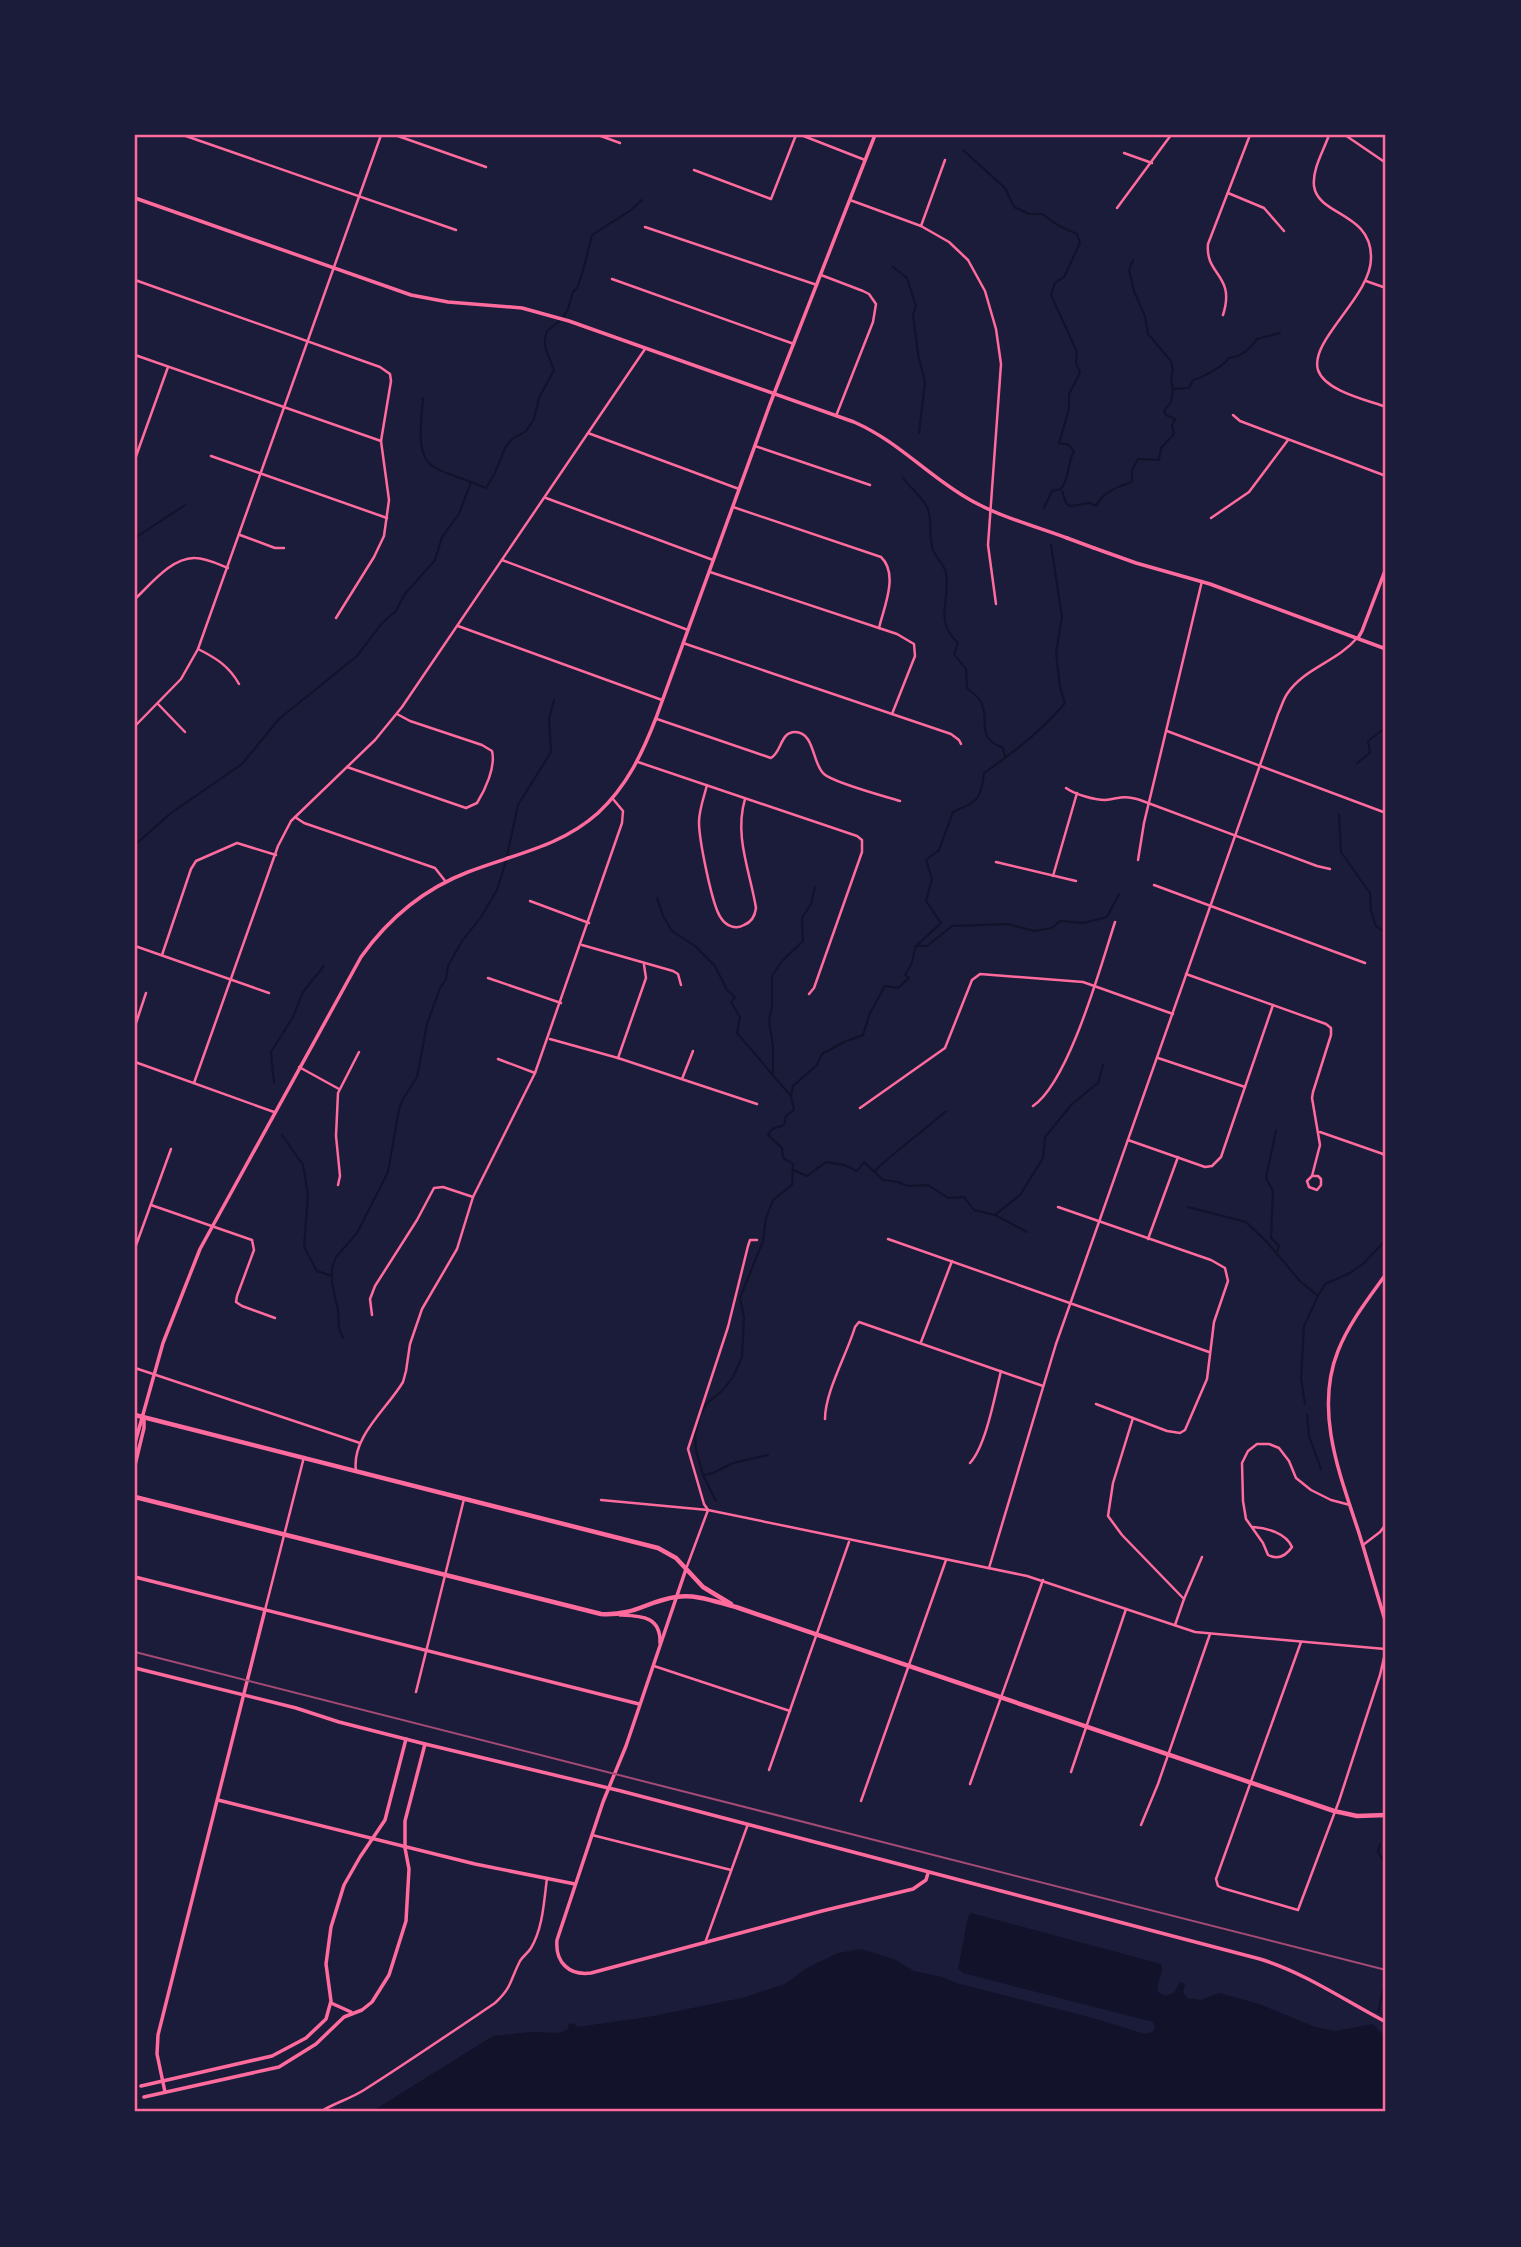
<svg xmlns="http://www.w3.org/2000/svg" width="1521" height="2247" font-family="Cabin,sans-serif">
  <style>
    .water { fill: #12122b }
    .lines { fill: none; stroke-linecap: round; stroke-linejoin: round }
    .stream { stroke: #12122b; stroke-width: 2 }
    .minor { stroke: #ff6b9d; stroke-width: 2.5 }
    .tertiary { stroke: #ff6b9d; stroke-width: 3.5 }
    .secondary { stroke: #ff6b9d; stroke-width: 3.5 }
    .primary { stroke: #ff6b9d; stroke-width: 4.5 }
    .rail { stroke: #a44b75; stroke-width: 2 }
    .neatline { fill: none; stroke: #ff6b9d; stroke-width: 2.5 }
  </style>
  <rect width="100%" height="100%" fill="#1b1b3a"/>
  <path class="water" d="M971,1913L1161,1964C1164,1974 1156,1982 1158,1992L1165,1996L1174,1993L1180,1982L1185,1984L1183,1992L1187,1998L1201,2000L1219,1993L1259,2004L1315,2027L1335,2031L1373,2024L1386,2038V2112H371L493,2036L530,2032L560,2033L568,2029V2025L574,2023L577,2027L648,2017L742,1998L785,1984L807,1968L838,1953L861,1949L894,1959L914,1971L942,1977L956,1983L1089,2017L1145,2034L1153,2032L1155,2027L1153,2022L963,1973L958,1969L968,1917Z"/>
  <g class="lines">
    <g class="stream">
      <path d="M963,150L1005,188L1014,207L1029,214H1042L1059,226L1077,234L1080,243L1064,277L1055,283L1051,295L1077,352L1076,363L1080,373L1069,394V409L1059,443L1069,445L1074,452C1066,465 1071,475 1061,489L1052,491L1044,508"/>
      <path d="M1133,260L1129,270L1134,291L1145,316L1148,334L1171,361L1173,370L1171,379L1173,389"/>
      <path d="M893,267L907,278L916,306L913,315L918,354L925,382L919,433"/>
      <path d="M423,398C422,417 414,456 434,467C445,474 459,477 471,482"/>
      <path d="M903,478C910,487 922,497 927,507C933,519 928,537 933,550C936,558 944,564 946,573C951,600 933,620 958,643L954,654L966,669L967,688C970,691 977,696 980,700C992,721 973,736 1003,748L1005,756"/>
      <path d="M1062,491L1066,503L1070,506L1090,503L1096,506C1104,491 1117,487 1132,482V470L1138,459L1159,460L1161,448L1174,434L1172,426L1175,419L1166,415L1164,411L1171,402L1173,389L1189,388L1193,380C1202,378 1224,366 1229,358C1242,357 1250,349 1257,339L1280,333"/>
      <path d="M135,538L185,505"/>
      <path d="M1357,763L1370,753L1368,741L1386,727"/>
      <path d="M1339,815L1341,852L1370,893L1371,911L1376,926L1386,933"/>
      <path d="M135,845L171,813L242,764L279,719L357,656L382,623L396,611L404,595L435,560L442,537L459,514L471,482L486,488L495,473L506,446L512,439L526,431L534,419L539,398L554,370L545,347V339L547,331L562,319L568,309L573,292L577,288L583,271L592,235L631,210L642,200"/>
      <path d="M507,856L518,805L551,752L549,719L554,700"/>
      <path d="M657,898L663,916L672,931L695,946L715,966L727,990L735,997L731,1002L740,1017L737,1033L790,1095"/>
      <path d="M916,946H927L952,926L1008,924L1034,931L1052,928L1060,921L1084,923L1107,917L1119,894"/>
      <path d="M773,1073V1046L769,1021L772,1006V976L782,961L803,941L802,918L811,904L815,887"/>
      <path d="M274,1083L271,1052L293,1017L303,992L324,966"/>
      <path d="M1276,1130L1266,1178L1273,1191L1271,1238L1279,1246L1277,1252"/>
      <path d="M282,1135L303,1165L308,1195L304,1247L317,1271L332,1276"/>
      <path d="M793,1170L807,1176L826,1162L844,1165L857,1171L864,1162L883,1180L898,1182L908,1186L928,1185L948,1198L964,1197L974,1210L995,1215L1027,1232"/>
      <path d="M875,1171C897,1149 923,1132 946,1111"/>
      <path d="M1188,1207L1246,1222L1266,1241L1300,1281L1318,1296"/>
      <path d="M995,1215L1020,1195L1043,1158L1045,1137L1072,1104L1098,1083L1103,1065"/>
      <path d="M343,1338L339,1328L338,1310L332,1283V1268L336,1257L357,1233L388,1172L399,1109L403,1099L417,1077L427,1024L440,988L446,979L448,966L462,941L481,917L497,890L506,861"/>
      <path d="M1305,1404L1301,1378L1304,1326L1318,1296L1325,1284L1350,1273L1364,1263L1386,1240"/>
      <path d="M1307,1415L1309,1436L1321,1469"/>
      <path d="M703,1475L713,1473L733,1463L768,1455"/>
      <path d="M716,1501L703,1475L696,1450L695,1436L700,1415L707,1403L722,1391L733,1377L742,1357L744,1317L740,1298L763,1241L766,1218L773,1200L792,1185L793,1164L783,1158L782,1148L768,1135L772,1129L784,1125L786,1116L794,1110L791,1096L793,1086L817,1065L822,1054L844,1042L863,1035L870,1013L885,986L898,988L909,978L905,975L911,965L916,946L941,923L926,901L932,879L926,860L939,850L953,812C977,801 981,801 984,773C1013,753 1042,731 1065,703L1060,687L1056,653L1062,617L1051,545"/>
      <path d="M1386,1541V1550"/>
      <path d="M1380,1844L1378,1852L1386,1865"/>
      <path d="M1378,2012L1386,1979"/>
    </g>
    <g class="minor">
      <path d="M183,135L456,230"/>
      <path d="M395,135L486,167"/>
      <path d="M598,135L620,143"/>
      <path d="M801,135L865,160"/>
      <path d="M1329,135C1324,150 1312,169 1314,186C1318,216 1371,212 1371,257C1372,296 1309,340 1318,370C1325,391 1367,400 1386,407"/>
      <path d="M1345,135L1386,163"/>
      <path d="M1124,153L1152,163"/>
      <path d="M694,170L771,199L796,135"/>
      <path d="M1228,193L1264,208L1284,231"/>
      <path d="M850,200L921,226L949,242L968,260L985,291L996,329L1001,364L988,545L996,604"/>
      <path d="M1117,208L1171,135"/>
      <path d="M921,226L945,160"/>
      <path d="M645,227L817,285"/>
      <path d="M821,275L863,291L869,294L876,304L873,322L836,416"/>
      <path d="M612,279L794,344"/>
      <path d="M135,280L380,367L390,374L391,381L381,441L389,500L384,536L374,557L336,618"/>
      <path d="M1366,281L1386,288"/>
      <path d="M1223,315C1236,274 1205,276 1208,244L1250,135"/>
      <path d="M135,355L381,441"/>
      <path d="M1233,415L1240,421L1386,476"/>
      <path d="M588,433L739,489"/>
      <path d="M755,446L870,485"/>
      <path d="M211,456L387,518"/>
      <path d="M135,459L168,367"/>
      <path d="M546,498L713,560"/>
      <path d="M733,507L881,557C899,574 884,607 879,628"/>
      <path d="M1211,518L1249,492L1288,440"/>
      <path d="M240,535L275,548H284"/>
      <path d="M502,560L688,630"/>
      <path d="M710,572L897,634L914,644L915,656L892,714"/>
      <path d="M135,599C150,585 172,557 195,558C206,558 218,564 228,568"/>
      <path d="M458,626L662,700"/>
      <path d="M683,643L951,734L959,740L961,744"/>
      <path d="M198,649C216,658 229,666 239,684"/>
      <path d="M158,704L185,732"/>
      <path d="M657,719L771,758C782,752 780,732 795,732C815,732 812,764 824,774C834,783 884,796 900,801"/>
      <path d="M135,726L181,679L198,649L381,135"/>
      <path d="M1167,731L1386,813"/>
      <path d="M638,762L857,836L862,840V852L814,988L809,994"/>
      <path d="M347,767L466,808L477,803C485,790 496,767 492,751L482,745L410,721L397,714"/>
      <path d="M707,785C704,797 699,810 699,822C699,839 712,906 721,918C726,926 736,930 744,925C752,922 755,916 756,908C750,871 734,836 745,799"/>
      <path d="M1066,788C1074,794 1094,800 1105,800C1121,798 1123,795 1140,800L1317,866L1330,869"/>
      <path d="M295,817L304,823L435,868L446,882"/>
      <path d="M1138,860L1144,823L1202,581"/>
      <path d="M996,862L1076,881"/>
      <path d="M1053,876L1077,793"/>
      <path d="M1154,885L1365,963"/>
      <path d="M530,901L589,923"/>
      <path d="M582,945L673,971L678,974L681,985"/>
      <path d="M135,946L269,993"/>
      <path d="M162,955L191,869L196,861L237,843L276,855"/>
      <path d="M1186,974L1326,1024L1331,1028V1035L1313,1092L1312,1098L1320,1145L1312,1176L1307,1181L1309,1187L1317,1190L1321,1185V1179L1318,1176H1312"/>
      <path d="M488,978L561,1003"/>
      <path d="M135,1026L146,993"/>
      <path d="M550,1039L618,1058L757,1104"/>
      <path d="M618,1058L646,978L644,965"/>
      <path d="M1158,1058L1245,1087"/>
      <path d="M498,1059L535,1073"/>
      <path d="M135,1062L274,1112"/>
      <path d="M299,1067L339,1089"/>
      <path d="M682,1079L693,1051"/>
      <path d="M194,1083L278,846L291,821L375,740L402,707L645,349"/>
      <path d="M1033,1106C1069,1082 1101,965 1115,922"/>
      <path d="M860,1108L945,1048L972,980L980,974L1083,982L1173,1014"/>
      <path d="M1320,1132L1383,1154L1386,1159"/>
      <path d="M1128,1140L1205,1167L1212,1166L1221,1157L1273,1005"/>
      <path d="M338,1185L340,1176L336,1136L338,1093L359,1052"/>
      <path d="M151,1205L252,1240L254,1250L237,1296L236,1302L242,1306L275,1318"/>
      <path d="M1058,1207L1211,1260L1225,1268L1228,1281L1214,1322L1207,1379L1185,1430L1180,1433L1167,1431L1096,1404"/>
      <path d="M888,1239L1209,1352"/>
      <path d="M1148,1239L1178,1157"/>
      <path d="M135,1248L171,1149"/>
      <path d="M372,1315L370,1299L375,1286L417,1220L434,1188L443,1187L473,1197"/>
      <path d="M921,1342L952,1261"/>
      <path d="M135,1368L360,1443"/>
      <path d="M1133,1418L1113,1483L1108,1516L1122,1535L1184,1599"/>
      <path d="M825,1419C825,1392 847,1354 855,1327L859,1322L1043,1386"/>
      <path d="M970,1463C986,1446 995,1395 1001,1371"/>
      <path d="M356,1471C351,1437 387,1409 403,1382L406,1371L410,1344L422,1309L457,1249L473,1197L535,1073L622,823L623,811L613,799"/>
      <path d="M601,1500L708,1510L1027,1576L1195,1632L1385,1649"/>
      <path d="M708,1510L704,1504L688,1449L728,1327L748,1246L750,1240H757"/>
      <path d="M1253,1527C1267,1528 1286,1533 1292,1547C1286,1556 1278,1560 1268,1555L1263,1543L1246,1519L1243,1501L1242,1463L1248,1451L1257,1444H1269L1279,1448L1289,1461L1296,1478L1311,1490L1331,1500L1350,1505"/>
      <path d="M1363,1545L1380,1532L1386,1524"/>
      <path d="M989,1568L1056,1344L1278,714C1281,708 1283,700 1287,694C1304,668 1337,662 1357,638"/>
      <path d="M686,1569L708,1510"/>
      <path d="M265,1610L304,1457"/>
      <path d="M1175,1625L1184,1599L1202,1557"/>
      <path d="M1301,1642L1216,1879L1218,1886L1222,1888L1298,1910L1339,1801L1380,1675L1386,1649"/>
      <path d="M654,1666L790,1711"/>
      <path d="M416,1692L464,1499"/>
      <path d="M769,1770L849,1542"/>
      <path d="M1071,1772L1126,1609"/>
      <path d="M970,1784L1043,1580"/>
      <path d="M861,1801L946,1560"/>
      <path d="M1141,1825L1158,1784L1210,1634"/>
      <path d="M592,1835L731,1870"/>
      <path d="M705,1943L748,1824"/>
      <path d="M320,2112C334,2103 350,2099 364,2090C408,2062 452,2032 495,2003C513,1986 510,1980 520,1961C523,1956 528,1953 531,1948C543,1928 544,1901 547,1878"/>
    </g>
    <g class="tertiary">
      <path d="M135,198L411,295L448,302L522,308L569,321L854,422C897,441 923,471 962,495C993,515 1032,525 1067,538"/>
      <path d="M1094,548L1136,563L1210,584L1386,649"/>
      <path d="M1358,638L1362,631L1386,568"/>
      <path d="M135,1443L163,1343L200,1249L361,957C388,919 424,889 468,872C514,854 560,847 598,813C627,786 642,754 656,718L770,404L875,135"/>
      <path d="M135,1465L144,1428V1419"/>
      <path d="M686,1569L626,1746L603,1802L557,1940C555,1962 569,1976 591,1973L822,1911L913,1889L926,1880L928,1873"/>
      <path d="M135,1577L639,1704"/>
      <path d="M620,1615C641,1616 661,1616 660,1643"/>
      <path d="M1386,1649L1385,1620C1376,1591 1368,1562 1359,1533C1340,1475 1314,1411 1338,1351C1349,1323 1368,1299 1386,1274"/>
      <path d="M135,1668L296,1708L339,1722L425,1744L621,1791L1260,1959C1305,1973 1344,2000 1386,2022"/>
      <path d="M218,1800L475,1864L575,1884"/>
      <path d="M331,2003L351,2012"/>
      <path d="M141,2086L272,2056L306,2038L326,2019L331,2001L326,1964L331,1927L344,1885L360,1857L385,1820L406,1739"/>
      <path d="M165,2092L157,2054L158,2035L265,1610"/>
      <path d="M144,2097L279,2067L316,2044L344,2017L362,2010L372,2002L389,1975L406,1921L409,1869L405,1848V1821L425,1744"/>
    </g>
    <path class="secondary" d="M1067,538L1094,548"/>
    <g class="primary">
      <path d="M135,1415L658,1548L676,1558L703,1587L731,1604"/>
      <path d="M135,1497L601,1614C635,1616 647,1601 676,1597C697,1594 716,1602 736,1607L1334,1811L1357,1816L1386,1815"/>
    </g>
    <path class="rail" d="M135,1652L1386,1970"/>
  </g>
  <rect width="1521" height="2247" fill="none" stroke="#1b1b3a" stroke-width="273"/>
  <rect x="136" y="136" width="1248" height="1974" class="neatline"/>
</svg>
